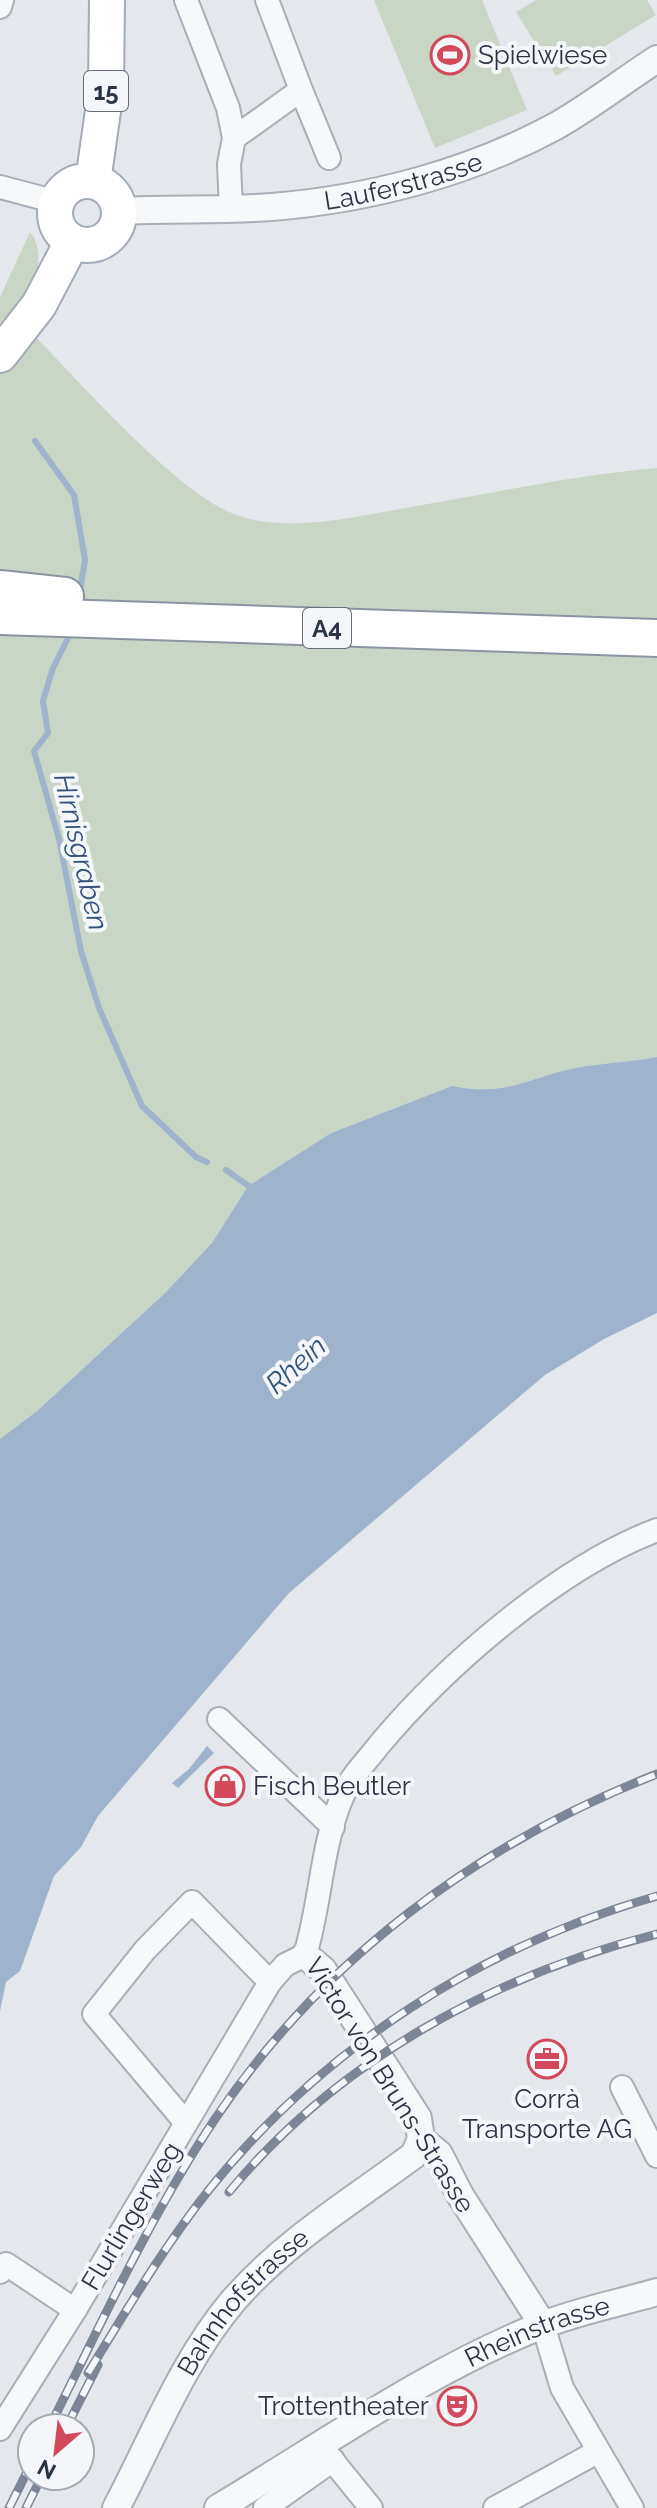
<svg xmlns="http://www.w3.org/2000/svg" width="657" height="2508" font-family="Raleway,sans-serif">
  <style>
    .green { fill: #c9d6c5 }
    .water { fill: #9fb4cc }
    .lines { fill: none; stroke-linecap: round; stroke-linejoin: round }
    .stream { stroke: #9fb4cc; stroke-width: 6 }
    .minor-casing { stroke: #a9aeb7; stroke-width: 26 }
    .tertiary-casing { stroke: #a9aeb7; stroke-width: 30 }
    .primary-casing { stroke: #a3abb8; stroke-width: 38 }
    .trunk-casing { stroke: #8b94a3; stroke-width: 40 }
    .minor { stroke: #f7f8fa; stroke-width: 22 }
    .tertiary { stroke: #f7f8fa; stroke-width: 26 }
    .primary { stroke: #fff; stroke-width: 34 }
    .trunk { stroke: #fff; stroke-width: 36 }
    .rail-casing { stroke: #7d8696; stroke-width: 9 }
    .rail { stroke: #f4f6f9; stroke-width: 6; stroke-dasharray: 18; stroke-linecap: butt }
    .labels { text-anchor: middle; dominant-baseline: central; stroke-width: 8; stroke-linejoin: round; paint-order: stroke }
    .shield { fill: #f4f6f9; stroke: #676e7b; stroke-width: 2 }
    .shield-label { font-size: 24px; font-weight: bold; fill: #2b3445 }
    .poi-label { font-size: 26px; fill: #2b3445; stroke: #f4f6f9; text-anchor: start }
    .street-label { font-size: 26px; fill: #2b3445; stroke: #f4f6f9 }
    .water-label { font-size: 28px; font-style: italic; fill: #34527a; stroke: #f4f6f9 }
  </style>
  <rect width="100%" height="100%" fill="#e4e7ec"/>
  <g class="green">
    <path d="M374,0H482L527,110L435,148Z"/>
    <path d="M536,0H647L656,15L556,76L516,12Z"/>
    <path d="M30,232C49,254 30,300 25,326C73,374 177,495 237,515C290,534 357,516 411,507C493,493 575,475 657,468V1057C630,1062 602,1063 575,1068C527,1078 507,1097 452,1086L331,1133L248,1186L212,1243L164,1294L37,1411L0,1439V297Z"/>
  </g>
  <g class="water">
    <path d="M657,1057V1313L604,1339L545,1375L289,1593L98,1816L81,1847L54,1876L20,1971L6,1982L0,2011V1439L37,1411L164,1294L212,1243L248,1186L331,1133L452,1086C507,1097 527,1078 575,1068C602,1063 630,1062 657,1057Z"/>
    <path d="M207,1746L214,1753L178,1788L172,1783L189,1769Z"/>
  </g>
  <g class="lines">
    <g class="stream">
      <path d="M35,441L74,495L85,560L79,595"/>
      <path d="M72,630L53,668L43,701L48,733L34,751L59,839L81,951L99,1008L142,1106L196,1157L207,1162"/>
      <path d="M226,1170L253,1189"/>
    </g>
    <g class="minor-casing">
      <g id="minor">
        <path d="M186,0L228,108L234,138L229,164L231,210"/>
        <path d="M0,7L2,0"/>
        <path d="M301,90L329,158"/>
        <path d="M234,138L301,90L267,0"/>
        <path d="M0,187L57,202"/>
        <path d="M219,1719L333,1827"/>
        <path d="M622,2087L657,2156"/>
        <path d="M186,2123L94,2014L145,1950L192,1902L270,1982"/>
        <path d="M0,2272L6,2264L75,2310"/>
        <path d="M543,2325L562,2388L632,2508"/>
        <path d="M0,2429L75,2310L270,1982L285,1965L305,1955C321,1903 321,1845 343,1795C351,1776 367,1761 379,1745C446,1665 559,1567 657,1530"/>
        <path d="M324,2450L371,2508"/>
        <path d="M265,2508L333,2460"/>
        <path d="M495,2508L597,2452"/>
      </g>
    </g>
    <g class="tertiary-casing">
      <g id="tertiary">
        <path id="s1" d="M120,211C171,208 221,211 272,207C370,199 469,173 556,126C591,106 623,81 657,59"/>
        <path d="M421,2139L439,2154L460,2195L543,2325"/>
        <path id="s2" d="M116,2508C152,2440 183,2360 233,2301C284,2242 352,2201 414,2155L421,2139L418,2118L323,1970L305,1955"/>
        <path id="s3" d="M218,2508C323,2445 426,2372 540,2326C578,2311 619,2303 657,2292"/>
      </g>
    </g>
    <g class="primary-casing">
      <g id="primary">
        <circle cx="87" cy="213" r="32"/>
        <path d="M93,181L106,90L107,0"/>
        <path d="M0,355L39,305L72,242"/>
      </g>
    </g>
    <g class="trunk-casing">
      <g id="trunk">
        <path d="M0,589L65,596"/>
        <path d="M0,616L657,638"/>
      </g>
    </g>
    <use href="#minor" class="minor"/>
    <use href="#tertiary" class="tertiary"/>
    <use href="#primary" class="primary"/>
    <use href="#trunk" class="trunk"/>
    <g class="rail-casing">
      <g id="rail">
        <path d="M229,2192C337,2061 494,1975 657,1934"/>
        <path d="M88,2373C126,2311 163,2248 208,2191C323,2047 482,1946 657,1896"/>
        <path d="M49,2428C101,2324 150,2216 215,2119C323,1958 478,1844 657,1774"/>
        <path d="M66,2428L98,2365"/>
        <path d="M9,2508L32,2462"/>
        <path d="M26,2508L42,2476"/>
      </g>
    </g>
    <use href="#rail" class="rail"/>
  </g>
  <defs>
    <g id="stadium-ring" transform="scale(2)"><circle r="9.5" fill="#f4f6f9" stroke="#d1495b" stroke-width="1.5"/><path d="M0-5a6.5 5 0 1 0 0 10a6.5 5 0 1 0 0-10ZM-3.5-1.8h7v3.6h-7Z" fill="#d1495b"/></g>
    <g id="shop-ring" transform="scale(2)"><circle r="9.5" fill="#f4f6f9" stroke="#d1495b" stroke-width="1.5"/><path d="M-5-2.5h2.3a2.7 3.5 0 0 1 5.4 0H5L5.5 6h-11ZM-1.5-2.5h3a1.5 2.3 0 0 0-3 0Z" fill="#d1495b"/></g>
    <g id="office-ring" transform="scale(2)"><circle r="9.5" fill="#f4f6f9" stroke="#d1495b" stroke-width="1.5"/><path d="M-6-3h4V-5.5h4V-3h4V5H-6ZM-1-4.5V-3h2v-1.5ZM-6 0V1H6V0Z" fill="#d1495b"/></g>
    <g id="theatre-ring" transform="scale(2)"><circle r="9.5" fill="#f4f6f9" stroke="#d1495b" stroke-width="1.5"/><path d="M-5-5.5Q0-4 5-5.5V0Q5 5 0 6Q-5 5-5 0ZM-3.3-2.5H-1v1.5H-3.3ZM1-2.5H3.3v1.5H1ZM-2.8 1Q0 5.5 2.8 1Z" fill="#d1495b"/></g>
  </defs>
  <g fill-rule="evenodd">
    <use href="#stadium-ring" x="450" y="55"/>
    <use href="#shop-ring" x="225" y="1786"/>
    <use href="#office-ring" x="547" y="2059"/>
    <use href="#theatre-ring" x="457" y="2406"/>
  </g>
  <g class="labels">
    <g class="shield">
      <rect x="84" y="71" width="44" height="40" rx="6"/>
      <rect x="303" y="608" width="48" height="40" rx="6"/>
    </g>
    <g class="shield-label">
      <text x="106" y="91">15</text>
      <text x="327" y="628">A4</text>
    </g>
    <g class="poi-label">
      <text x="478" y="55">Spielwiese</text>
      <text x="253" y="1786">Fisch Beutler</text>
      <text x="547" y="2099" text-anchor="middle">Corrà<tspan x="547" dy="30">Transporte AG</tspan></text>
      <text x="429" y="2406" text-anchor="end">Trottentheater</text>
    </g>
    <g class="street-label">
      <text stroke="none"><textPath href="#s1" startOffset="286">Lauferstrasse</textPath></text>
      <text transform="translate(390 2085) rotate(58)">Victor von Bruns-Strasse</text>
      <text transform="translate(131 2216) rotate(-59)">Flurlingerweg</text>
      <text stroke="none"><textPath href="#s2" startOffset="244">Bahnhofstrasse</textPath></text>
      <text stroke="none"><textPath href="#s3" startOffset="366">Rheinstrasse</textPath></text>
    </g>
    <g class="water-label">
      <text transform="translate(81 852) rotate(77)">Hirnisgraben</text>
      <text transform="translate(296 1365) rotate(-42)">Rhein</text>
    </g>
  </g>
  <g transform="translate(56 2452) rotate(208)"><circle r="38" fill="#f4f6f9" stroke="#a4a8b1" stroke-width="2"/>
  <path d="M0-6L14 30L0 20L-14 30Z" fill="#d1495b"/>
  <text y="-12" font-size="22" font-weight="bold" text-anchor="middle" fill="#2b3445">N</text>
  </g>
</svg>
